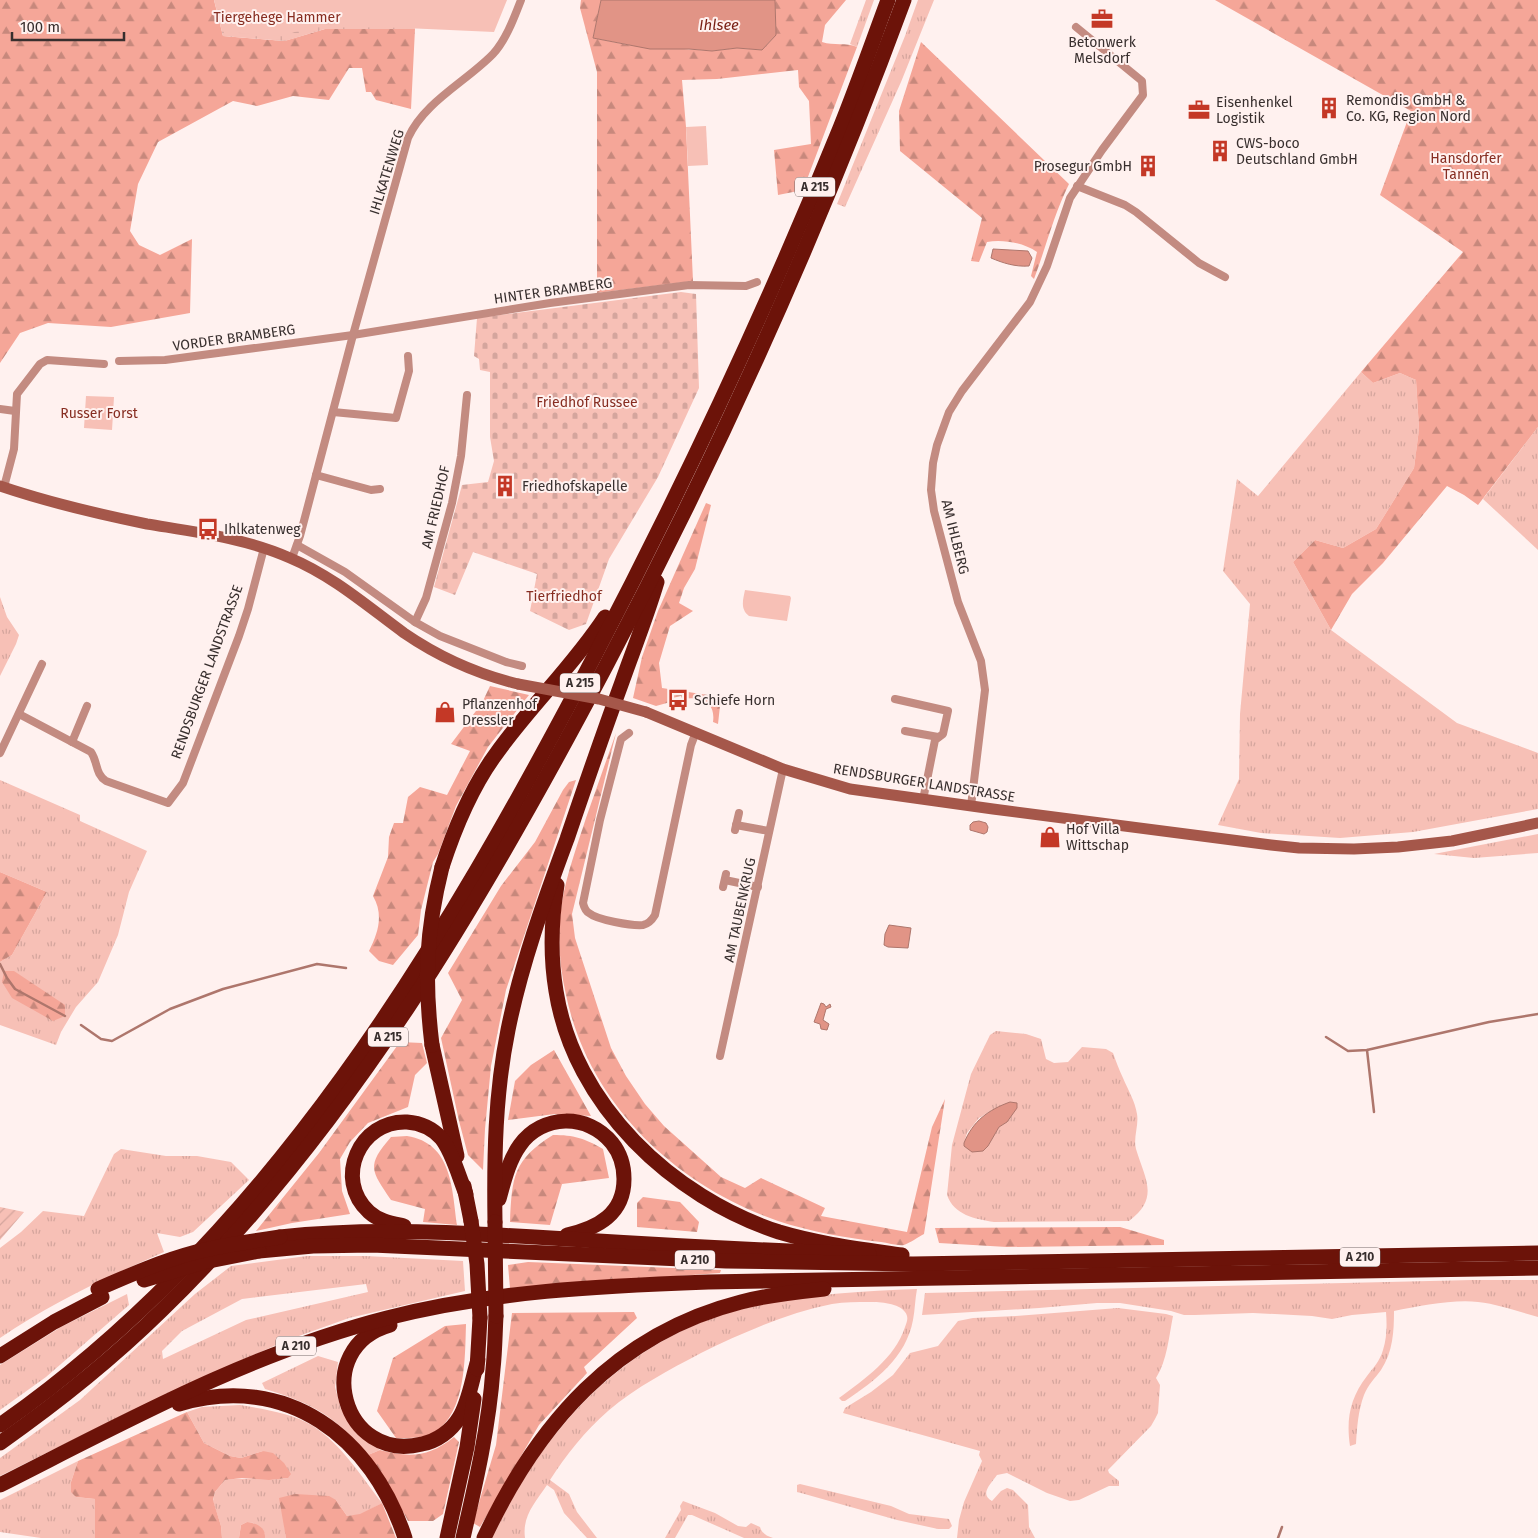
<svg xmlns="http://www.w3.org/2000/svg" width="1538" height="1538" font-family="'Fira Sans',sans-serif">
  <style>
    .grass { fill: url(#grass-tufts); fill-rule: evenodd }
    .forest { fill: url(#forest-firs) }
    .wetland { fill: url(#wetland-marsh) }
    .cemetery { fill: url(#cemetery-stones) }
    .park { fill: #f7c0b6 }
    .garden { fill: url(#garden-furrows) }
    .water { fill: #e19486; stroke: #ae766c }
    .lines { fill: none; stroke-linecap: round; stroke-linejoin: round }
    .stream { stroke: #ae766c; stroke-width: 2.5 }
    .street { stroke: #c38b81; stroke-width: 8 }
    .secondary { stroke: #a5574a; stroke-width: 11 }
    .highway { stroke: #6c1309; stroke-width: 15 }
    .secondary-bridge { stroke: #a5574a; stroke-width: 11 }
    .highway-bridge { stroke: #6c1309; stroke-width: 15 }
    .labels { text-anchor: middle; dominant-baseline: central; stroke-width: 4; stroke-linejoin: round; paint-order: stroke }
    .shield { fill: #fff1ef; stroke: #746968; stroke-width: 1 }
    .shield-label { font-size: 12px; font-weight: bold; fill: #382f2e }
    .park-label { font-size: 14px; fill: #872d21; stroke: #fff1ef }
    .poi-label { font-size: 14px; fill: #382f2e; stroke: #fff1ef; text-anchor: start }
    .street-label { font-size: 14px; fill: #382f2e; stroke: #fff1ef }
    .water-label { font-size: 15px; font-style: italic; fill: #781e13; stroke: #fff1ef }
  </style>
  <defs>
    <pattern id="grass-tufts" width="24" height="20" patternUnits="userSpaceOnUse" patternTransform="scale(1.25)"><rect width="24" height="20" fill="#f7c0b6"/><path d="M3 7l-1-3M5 7V3M7 7l1-3M15 17l-1-3M17 17v-4M19 17l1-3" fill="none" stroke="#d4a59d"/></pattern>
    <pattern id="forest-firs" width="22" height="20" patternUnits="userSpaceOnUse" patternTransform="scale(1.25)"><rect width="22" height="20" fill="#f5a698"/><path d="M5 1l3.5 6h-7zM16 11l3.5 6h-7z" fill="#c7887c"/></pattern>
    <pattern id="wetland-marsh" width="20" height="14" patternUnits="userSpaceOnUse" patternTransform="scale(1.25)"><rect width="20" height="14" fill="#f7c0b6"/><path d="M1 5h8M5 5V1M11 12h8M15 12V8" fill="none" stroke="#d4a59d"/></pattern>
    <pattern id="cemetery-stones" width="16" height="16" patternUnits="userSpaceOnUse" patternTransform="scale(1.25)"><rect width="16" height="16" fill="#f7c0b6"/><path d="M2 7V4a2 2 0 0 1 4 0v3zM10 15v-3a2 2 0 0 1 4 0v3z" fill="#d4a59d"/></pattern>
    <pattern id="garden-furrows" width="10" height="10" patternUnits="userSpaceOnUse" patternTransform="scale(1.25)"><rect width="10" height="10" fill="#f7c0b6"/><path d="M-1 1l2-2M0 10L10 0M9 11l2-2" fill="none" stroke="#d4a59d"/></pattern>
  </defs>
  <rect width="100%" height="100%" fill="#fff1ef"/>
  <g class="grass">
    <path d="M866,0H874L857,47L850,44Z"/>
    <path d="M918,0H934L901,82L845,207L837,204L905,36Z"/>
    <path d="M1361,372L1373,383L1400,373L1416,380L1419,429L1414,468L1376,529L1343,548L1315,540L1293,562L1331,630L1457,723L1538,753V809L1413,832L1340,838L1261,833L1218,825L1239,779L1240,714L1250,604L1223,571L1237,479L1258,496Z"/>
    <path d="M1538,427V550L1483,499Z"/>
    <path d="M0,597L7,617L19,635L16,644L0,676Z"/>
    <path d="M0,780L80,815V821L147,851L129,892L118,935L98,982L76,1007L61,1032L56,1045L0,1025V962L12,955L47,892L0,872Z"/>
    <path d="M1538,834V853L1474,858L1434,854Z"/>
    <path d="M996,1031L1026,1034L1041,1039L1046,1059L1054,1063L1068,1062L1082,1047L1106,1049L1113,1053C1116,1061 1119,1070 1123,1078C1128,1090 1135,1101 1137,1114C1139,1125 1133,1138 1136,1149C1145,1179 1160,1198 1129,1221L994,1222C975,1219 954,1215 947,1195L952,1145L971,1074L990,1035ZM1017,1106L1007,1122L999,1127L988,1146L983,1151L965,1140L967,1133L979,1118L992,1110Z"/>
    <path d="M121,1149L166,1156H197L231,1162L249,1180L193,1232L180,1237L157,1233L164,1252C107,1277 51,1303 0,1338V1248L21,1232L43,1211L84,1216L114,1154Z"/>
    <path d="M307,1256H366L463,1261L465,1291L349,1318L285,1341L129,1412L0,1476V1458L80,1400L195,1294L231,1266ZM366,1284L368,1292L246,1320L163,1359L162,1351L182,1331L242,1299Z"/>
    <path d="M1472,1280H1538V1317C1519,1312 1498,1304 1478,1302C1454,1299 1419,1306 1394,1311C1394,1331 1393,1352 1381,1370C1375,1378 1368,1385 1364,1395C1358,1411 1357,1428 1356,1444L1350,1446C1346,1419 1350,1398 1367,1376C1373,1368 1380,1361 1383,1350C1387,1338 1387,1324 1386,1312L1352,1315L1332,1319L1312,1316L1253,1313L1195,1315H1184L1171,1311L1120,1303H1097L1039,1308L922,1315L925,1293Z"/>
    <path d="M917,1289C915,1299 915,1310 913,1320C906,1358 875,1381 845,1401H842L839,1398C865,1379 895,1358 905,1327C907,1322 909,1317 905,1312C899,1303 880,1302 870,1302C857,1302 845,1302 832,1304C787,1313 742,1333 701,1353C669,1370 636,1387 608,1411C585,1431 566,1455 550,1480L569,1494L577,1512L597,1538H587L564,1513L554,1490L547,1485C535,1503 522,1516 525,1538H492C545,1426 629,1333 755,1306C808,1294 862,1291 917,1289Z"/>
    <path d="M127,1294L129,1305L46,1377L0,1410V1365L61,1327Z"/>
    <path d="M1118,1308L1166,1314L1173,1316C1169,1336 1167,1361 1156,1378L1160,1385L1158,1413L1155,1419L1151,1426L1108,1470L1109,1473L1119,1481V1486H1109L1079,1500L1070,1501L1047,1493L1007,1473L997,1475C991,1484 979,1494 992,1501L1001,1491L1007,1488L1013,1490L1028,1505L1029,1527L1035,1538H957L959,1520L964,1502L982,1461L979,1455L980,1451L843,1413L845,1408L871,1392L893,1375L910,1353L938,1346L958,1321L973,1318L1016,1316Z"/>
    <path d="M318,1356L338,1362L335,1387L341,1409L359,1435L380,1450L368,1455C335,1416 314,1404 265,1389L262,1383Z"/>
    <path d="M240,1405C263,1409 293,1413 313,1426C342,1445 361,1476 382,1503L360,1515L347,1516L336,1500L284,1521L286,1538H265V1534L253,1523L247,1522L241,1525L239,1538H222L221,1526L213,1501L215,1492L225,1480C246,1477 267,1481 288,1478L263,1451L241,1458L230,1456L204,1443L187,1412L202,1407Z"/>
    <path d="M78,1461L71,1482L76,1497L95,1499V1538H41L0,1532V1500Z"/>
    <path d="M800,1484L891,1506L909,1514L949,1519L952,1526L949,1529H938L897,1520L801,1493L797,1492V1485Z"/>
    <path d="M683,1501L715,1513L738,1526L746,1527L751,1523L760,1527C762,1534 767,1536 773,1538H744L692,1515H688L675,1538H665L681,1510L680,1506Z"/>
  </g>
  <g class="forest">
    <path d="M0,0H214L223,36L284,41L325,29H415L411,109L376,100L371,92H366L362,68H349L329,100L293,96L257,106L233,101L158,142L138,184L130,231L139,245L160,255L192,239L190,313L111,327L48,323L20,333L0,363Z"/>
    <path d="M581,0H601L593,38L628,45L712,51L737,48L762,50L776,35L775,0H846L825,25L822,42C834,46 846,42 857,47L803,190L778,195L774,150L811,144L809,101L799,87L798,70L717,79L682,80L686,127L693,281L597,293V72L580,8Z"/>
    <path d="M1215,0H1538V427L1478,505L1464,495L1447,486L1383,563L1352,594L1331,630L1293,562L1315,540L1343,548L1376,529L1414,468L1419,429L1416,380L1400,373L1373,383L1361,372L1463,252L1380,195L1411,111Z"/>
    <path d="M921,42L1069,184C1054,214 1046,247 1034,279L1031,276L1037,252C1024,243 1003,239 987,242L979,262L971,261L982,218L900,151L899,111Z"/>
    <path d="M706,503L711,505L695,569L684,588L679,603L693,611L670,626L659,663L662,688L721,697L718,724L713,722C716,701 700,696 682,699L681,696L673,698L674,701L656,706L633,698L642,657L658,611Z"/>
    <path d="M490,686L529,695L488,747L456,806L438,854L433,862L421,910L418,935L393,965L379,961L369,951C378,933 384,915 373,896L388,857L389,837L394,823H403L408,797L420,787L447,795L470,751L451,744L482,703Z"/>
    <path d="M616,733L572,914L575,938L611,1048L626,1076L645,1104L664,1126L721,1177L745,1188L761,1178L825,1208L821,1216L907,1232L932,1127L945,1099L924,1234C918,1237 910,1243 904,1245C898,1246 888,1243 881,1242C846,1238 812,1232 778,1221C675,1185 589,1104 566,995C559,964 557,933 562,902C567,873 577,846 586,818C596,790 606,761 616,733Z"/>
    <path d="M576,780L506,990L491,1066L485,1129L483,1170L468,1155L459,1121L441,1038L462,1000L448,973L501,886L535,842L563,790L569,782Z"/>
    <path d="M0,872L47,892L12,955L0,962Z"/>
    <path d="M4,971H14L65,1005V1016L53,1021L12,998L2,982Z"/>
    <path d="M400,1042L422,1043L427,1063L415,1075L408,1107L368,1123L350,1142L340,1159L342,1191L350,1214L292,1223L256,1231L319,1153Z"/>
    <path d="M554,1050L591,1116L555,1114L508,1120L515,1081L531,1065Z"/>
    <path d="M553,1135C574,1135 584,1138 603,1149L609,1178L562,1184L550,1225L510,1222C512,1177 513,1160 553,1135Z"/>
    <path d="M407,1136C452,1143 452,1188 457,1225L423,1222L425,1209L391,1200C371,1170 366,1166 391,1137Z"/>
    <path d="M643,1197L680,1202L699,1222L697,1232L637,1227V1203Z"/>
    <path d="M1120,1227L1164,1240V1245L1007,1247L939,1243L935,1228Z"/>
    <path d="M528,1262L721,1270L720,1273L510,1288L508,1265Z"/>
    <path d="M634,1312L637,1318L584,1367L587,1373L539,1425L480,1527L473,1523L496,1445L512,1313Z"/>
    <path d="M466,1324C465,1357 466,1412 435,1432C423,1439 409,1438 396,1438L377,1411L393,1358L445,1326Z"/>
    <path d="M187,1412L204,1443L230,1456L241,1458L263,1451L273,1453L284,1463L291,1474L288,1478L269,1480L242,1478L225,1480L215,1492L213,1500L221,1526L222,1538H95V1499L76,1497L71,1492V1482L78,1461Z"/>
    <path d="M454,1437L459,1442L443,1514L433,1521H408L387,1482L368,1455L380,1450C410,1458 429,1457 454,1437Z"/>
    <path d="M295,1494L329,1496L336,1500L347,1516L360,1514L382,1503L396,1538H286L279,1498Z"/>
    <path d="M247,1522C256,1523 266,1527 265,1538H239L241,1525Z"/>
  </g>
  <path class="wetland" d="M214,0H411L415,29H325L285,41L223,36Z"/>
  <path class="cemetery" d="M681,292L696,294L699,388L658,477L609,559L586,624L569,630L530,611L537,574L473,552L455,595L434,587L462,485L488,482L494,461L490,437V372L480,370L479,359L474,356L477,318Z"/>
  <g class="park">
    <path d="M224,0H507L494,32L316,24L284,36L225,32Z"/>
    <path d="M706,126L708,165L688,166L686,127Z"/>
    <path d="M86,396L114,397L112,430L84,428Z"/>
    <path d="M745,590L790,596L791,598L787,621L749,616C740,609 743,600 745,590Z"/>
  </g>
  <path class="garden" d="M0,1207L24,1212L0,1240Z"/>
  <g class="water">
    <path d="M601,0H775L776,35L762,50L737,48L712,51L689,49H650L593,38Z"/>
    <path d="M993,249L1028,251L1032,258L1029,266C1015,267 1003,263 991,258Z"/>
    <path d="M979,821L986,823L988,827L987,832L984,834L970,830V825L973,822Z"/>
    <path d="M889,925L911,928L908,948L888,947L884,945L885,934Z"/>
    <path d="M821,1003L824,1004L826,1007L830,1004L831,1007L826,1009L823,1020L829,1024L827,1030L821,1029L820,1024L814,1022Z"/>
    <path d="M1010,1102L1017,1103V1108L1007,1122L999,1127L988,1146L983,1151L972,1152L964,1146V1143C973,1121 988,1110 1010,1102Z"/>
  </g>
  <g class="lines">
    <g class="stream">
      <path d="M0,964L7,978L15,989L65,1016"/>
      <path d="M81,1025L101,1039L112,1041L170,1009L223,989L317,964L346,968"/>
      <path d="M1326,1037L1348,1051L1367,1050L1489,1022L1538,1014"/>
      <path d="M1367,1050L1374,1112"/>
      <path d="M1278,1538L1282,1527"/>
    </g>
    <g class="street">
      <path d="M1077,186L1125,205L1136,212L1199,263L1225,277"/>
      <path d="M119,361L165,360L353,335L550,303L689,285L746,286L757,282"/>
      <path d="M0,409L15,411"/>
      <path d="M333,412L396,418L409,371L408,356"/>
      <path d="M316,475L371,490L380,489"/>
      <path d="M4,487L14,449L17,394L40,364L47,360L104,364"/>
      <path d="M297,545L345,572L415,622L440,636L506,662L522,666"/>
      <path d="M292,558L300,536L353,335L408,138C424,102 467,81 493,54C506,40 514,18 521,0"/>
      <path d="M415,622L426,598L452,503L461,456L467,395"/>
      <path d="M895,699L948,711L943,734L935,740L923,800"/>
      <path d="M19,714L91,752C98,762 95,774 106,781L168,803L183,783L239,636L248,609L264,548"/>
      <path d="M905,731L938,737"/>
      <path d="M629,733L621,739L600,820L583,903C584,907 585,911 589,913C597,920 632,926 643,925C648,924 652,920 655,915L691,745L696,732"/>
      <path d="M72,742L87,706"/>
      <path d="M0,753L42,664"/>
      <path d="M971,806L985,690L981,661L958,602L934,511L931,490L933,463L937,445L949,412L962,391L1030,302L1047,266L1070,198L1102,150L1143,95L1142,81L1076,27"/>
      <path d="M736,825L769,831"/>
      <path d="M735,830L739,813"/>
      <path d="M725,880L758,887"/>
      <path d="M723,887L726,874"/>
      <path d="M720,1056L783,769"/>
    </g>
    <g class="secondary">
      <path d="M0,486C47,502 98,514 147,524C195,532 245,538 290,558C333,576 367,606 404,633C439,657 477,674 518,684"/>
      <path d="M646,712L783,769L850,789L993,809L1271,845L1299,848L1354,849L1398,847L1452,841L1538,823"/>
    </g>
    <g class="highway">
      <path d="M442,867C455,827 471,788 496,754C530,706 573,666 605,617"/>
      <path d="M557,885C551,921 550,955 556,991C574,1105 672,1197 779,1232C819,1244 861,1249 902,1255"/>
      <path d="M432,1045L457,1156"/>
      <path d="M464,1186L471,1221"/>
      <path d="M499,1199C504,1181 509,1160 520,1145C542,1114 588,1113 612,1143C620,1153 624,1166 624,1179C624,1214 598,1228 567,1235"/>
      <path d="M495,1222C494,1157 495,1094 508,1030C521,965 544,901 567,839C585,786 603,734 622,682C634,648 647,616 657,582"/>
      <path d="M404,1226C391,1223 379,1221 369,1212C333,1179 360,1120 407,1122C420,1123 432,1128 441,1138C452,1151 459,1177 466,1194"/>
      <path d="M280,1237C380,1226 482,1234 582,1240C678,1246 773,1251 869,1254"/>
      <path d="M259,1251L313,1246L372,1245L726,1261L913,1264L1538,1253"/>
      <path d="M390,1325C310,1348 343,1464 422,1444C437,1441 451,1431 459,1418C469,1402 472,1379 478,1360"/>
      <path d="M0,1356L54,1322L102,1297"/>
      <path d="M477,1369L480,1318"/>
      <path d="M179,1404C287,1372 372,1437 405,1538"/>
      <path d="M0,1425C271,1236 445,942 595,655C685,483 767,308 840,128C857,86 872,43 888,0"/>
      <path d="M0,1443C57,1403 111,1360 161,1311C350,1127 485,896 607,664C720,450 820,228 904,0"/>
      <path d="M0,1485C125,1422 250,1353 387,1318C492,1291 600,1286 708,1282L1538,1268"/>
      <path d="M447,1538L467,1447L474,1399"/>
      <path d="M463,1538C476,1482 489,1426 493,1369C495,1351 495,1333 496,1316"/>
      <path d="M484,1538C537,1425 615,1334 741,1302C768,1295 796,1292 824,1289"/>
    </g>
    <path class="secondary-bridge" d="M518,684L599,699L646,712"/>
    <g class="highway-bridge">
      <path d="M432,1045C424,979 426,931 442,867"/>
      <path d="M471,1221L477,1264L480,1318"/>
      <path d="M495,1222L496,1316"/>
      <path d="M144,1280L204,1262L259,1251"/>
      <path d="M98,1289C130,1275 162,1261 196,1252C224,1245 252,1241 280,1237"/>
    </g>
  </g>
  <defs>
    <g id="office-bare" transform="scale(1.725)"><path d="M-6-3h4V-5.5h4V-3h4V5H-6ZM-1-4.5V-3h2v-1.5ZM-6 0V1H6V0Z" fill="#c43826" stroke="#fff1ef" stroke-width="2.5" paint-order="stroke"/></g>
    <g id="building-bare" transform="scale(1.725)"><path d="M-4-6H4V6H1V3H-1V6H-4ZM-2.5-4.3h1.7v1.8h-1.7ZM.8-4.3h1.7v1.8H.8ZM-2.5-1h1.7V.8h-1.7ZM.8-1h1.7V.8H.8Z" fill="#c43826" stroke="#fff1ef" stroke-width="2.5" paint-order="stroke"/></g>
    <g id="bus-bare" transform="scale(1.725)"><path d="M-5-6H5V4H4V6H2V4H-2V6H-4V4H-5ZM-3.5-4V0h7V-4ZM-3.5 1.2v1.5H-2V1.2ZM2 1.2v1.5H3.5V1.2Z" fill="#c43826" stroke="#fff1ef" stroke-width="2.5" paint-order="stroke"/></g>
    <g id="shop-bare" transform="scale(1.725)"><path d="M-5-2.5h2.3a2.7 3.5 0 0 1 5.4 0H5L5.5 6h-11ZM-1.5-2.5h3a1.5 2.3 0 0 0-3 0Z" fill="#c43826" stroke="#fff1ef" stroke-width="2.5" paint-order="stroke"/></g>
  </defs>
  <g fill-rule="evenodd">
    <use href="#office-bare" x="1102" y="19"/>
    <use href="#building-bare" x="1329" y="108"/>
    <use href="#office-bare" x="1199" y="110"/>
    <use href="#building-bare" x="1220" y="151"/>
    <use href="#building-bare" x="1148" y="166"/>
    <use href="#building-bare" x="505" y="486"/>
    <use href="#bus-bare" x="208" y="529"/>
    <use href="#bus-bare" x="678" y="700"/>
    <use href="#shop-bare" x="445" y="712"/>
    <use href="#shop-bare" x="1050" y="837"/>
  </g>
  <g class="labels">
    <g class="shield">
      <rect x="795" y="177.5" width="40" height="19" rx="4"/>
      <rect x="560" y="673.5" width="40" height="19" rx="4"/>
      <rect x="368" y="1027.5" width="40" height="19" rx="4"/>
      <rect x="1340" y="1247.5" width="40" height="19" rx="4"/>
      <rect x="675" y="1250.5" width="40" height="19" rx="4"/>
      <rect x="276" y="1336.5" width="40" height="19" rx="4"/>
    </g>
    <g class="shield-label">
      <text x="815" y="187">A 215</text>
      <text x="580" y="683">A 215</text>
      <text x="388" y="1037">A 215</text>
      <text x="1360" y="1257">A 210</text>
      <text x="695" y="1260">A 210</text>
      <text x="296" y="1346">A 210</text>
    </g>
    <g class="park-label">
      <text x="277" y="17">Tiergehege Hammer</text>
      <text x="1466" y="158">Hansdorfer<tspan x="1466" dy="16">Tannen</tspan></text>
      <text x="587" y="402">Friedhof Russee</text>
      <text x="99" y="413">Russer Forst</text>
      <text x="564" y="596">Tierfriedhof</text>
    </g>
    <g class="poi-label">
      <text x="1102" y="42" text-anchor="middle">Betonwerk<tspan x="1102" dy="16">Melsdorf</tspan></text>
      <text x="1346" y="100">Remondis GmbH &amp;<tspan x="1346" dy="16">Co. KG, Region Nord</tspan></text>
      <text x="1216" y="102">Eisenhenkel<tspan x="1216" dy="16">Logistik</tspan></text>
      <text x="1236" y="143">CWS-boco<tspan x="1236" dy="16">Deutschland GmbH</tspan></text>
      <text x="1132" y="166" text-anchor="end">Prosegur GmbH</text>
      <text x="522" y="486">Friedhofskapelle</text>
      <text x="224" y="529">Ihlkatenweg</text>
      <text x="694" y="700">Schiefe Horn</text>
      <text x="462" y="704">Pflanzenhof<tspan x="462" dy="16">Dressler</tspan></text>
      <text x="1066" y="829">Hof Villa<tspan x="1066" dy="16">Wittschap</tspan></text>
    </g>
    <g class="street-label">
      <text transform="translate(387 172) rotate(-73)">IHLKATENWEG</text>
      <text transform="translate(553 291) rotate(-8)">HINTER BRAMBERG</text>
      <text transform="translate(234 338) rotate(-8)">VORDER BRAMBERG</text>
      <text transform="translate(436 507) rotate(-77)">AM FRIEDHOF</text>
      <text transform="translate(955 537) rotate(76)">AM IHLBERG</text>
      <text transform="translate(207 672) rotate(-70)">RENDSBURGER LANDSTRASSE</text>
      <text transform="translate(924 783) rotate(9)">RENDSBURGER LANDSTRASSE</text>
      <text transform="translate(740 910) rotate(-78)">AM TAUBENKRUG</text>
    </g>
    <g class="water-label">
      <text x="719" y="25">Ihlsee</text>
    </g>
  </g>
  <path d="M12 32v8h112v-8" fill="none" stroke="#382f2e" stroke-width="2.5"/>
  <text x="20" y="32" font-size="15" fill="#382f2e" stroke="#fff1ef" stroke-width="4" paint-order="stroke">100 m</text>
</svg>
